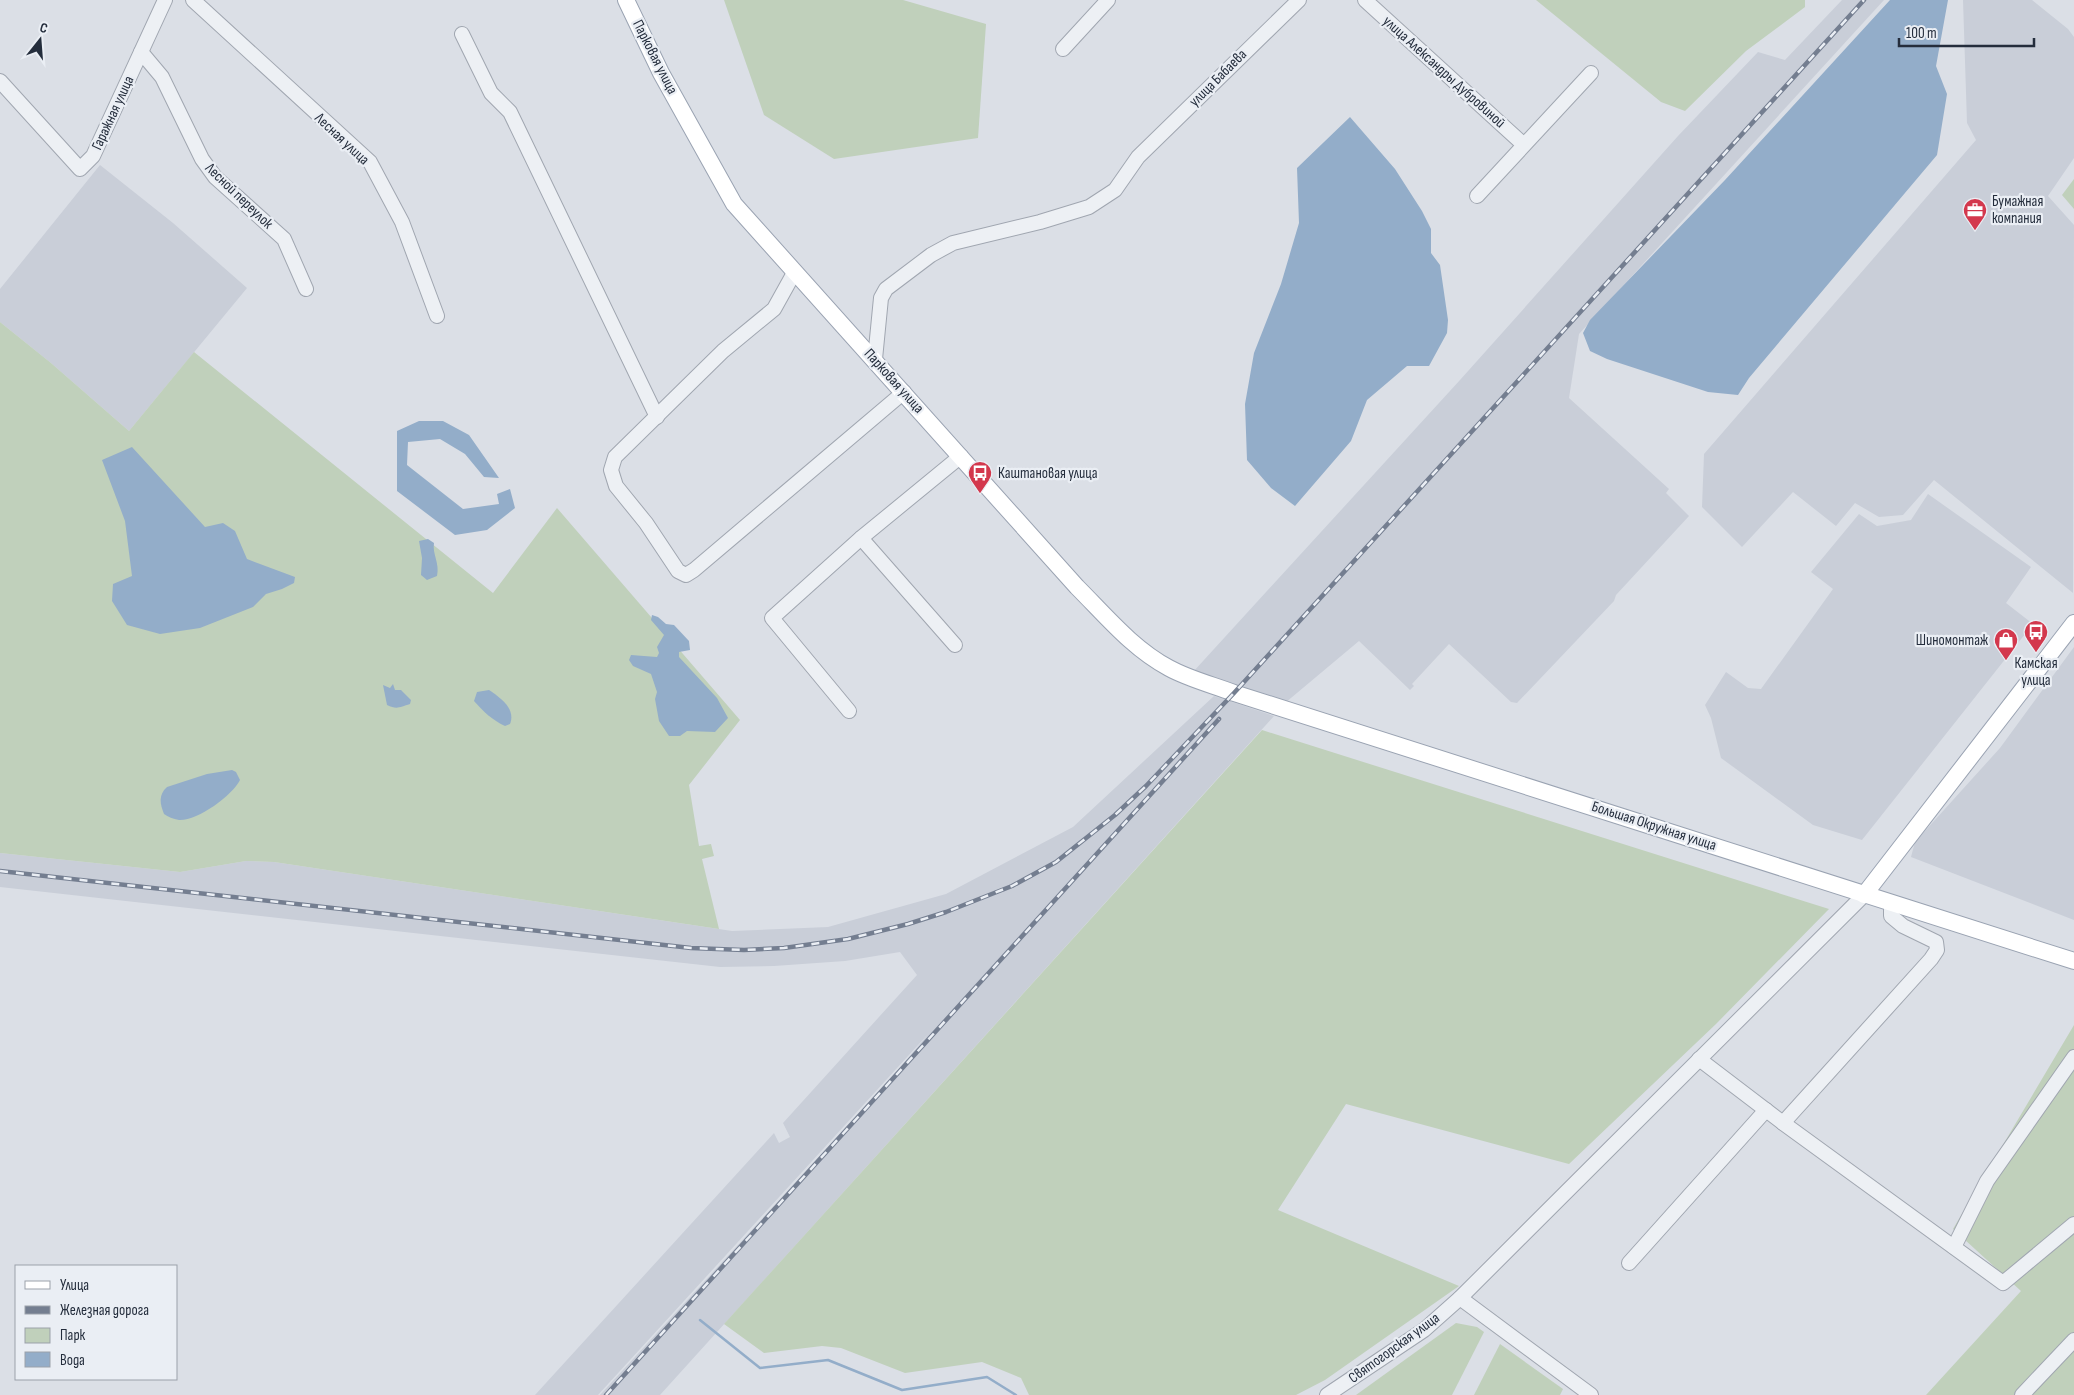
<svg xmlns="http://www.w3.org/2000/svg" width="2074" height="1395" font-family="'Sofia Sans Condensed',sans-serif">
  <style>
    .built { fill: #c9ced8 }
    .green { fill: #c0d0bb }
    .water { fill: #93adc9 }
    .lines { fill: none; stroke-linecap: round; stroke-linejoin: round }
    .stream { stroke: #93adc9; stroke-width: 2.5 }
    .minor-casing { stroke: #a0a6b0; stroke-width: 16 }
    .major-casing { stroke: #9aa3b2; stroke-width: 18 }
    .minor { stroke: #edf0f4; stroke-width: 14 }
    .major { stroke: #fff; stroke-width: 16 }
    .rail-casing { stroke: #747e90; stroke-width: 4.5 }
    .rail { stroke: #eaeef4; stroke-width: 2.5; stroke-dasharray: 8; stroke-linecap: butt }
    .labels { text-anchor: middle; dominant-baseline: central; stroke-width: 4.5; stroke-linejoin: round; paint-order: stroke }
    .street-label { font-size: 15px; fill: #242d3c; stroke: #eaeef4 }
    .poi-label { font-size: 15px; fill: #242d3c; stroke: #eaeef4; text-anchor: start }
  </style>
  <rect width="100%" height="100%" fill="#dbdfe6"/>
  <g class="built">
    <path d="M1842,0H1884L1579,334L1569,398L1669,489L1666,493L1689,516L1616,595L1614,601L1517,703L1511,702L1449,644L1412,684L1414,686L1410,690L1359,641L1285,703L1193,672L1460,380L1678,136L1758,52L1785,60Z"/>
    <path d="M1963,0H2032L2068,29L2074,37V158L2048,196L2074,225L2073,593L1934,480L1903,515L1879,517L1855,503L1836,526L1793,492L1742,547L1702,507L1704,454L1976,140L1967,123Z"/>
    <path d="M100,165L173,223L247,288L129,431L51,363L0,322V289Z"/>
    <path d="M1928,494L2031,567L2006,603L2033,624L1862,840L1813,825L1721,758L1711,718L1705,705L1726,672L1748,688L1761,689L1833,589L1811,572L1859,514L1877,526L1911,520Z"/>
    <path d="M2074,647V920L1911,857L1915,842L2000,748Z"/>
    <path d="M1214,696L1274,716L660,1395H600L886,1084L930,1032L598,1395H535L774,1133L779,1143L790,1137L783,1123L917,975L900,952L845,961L774,966L720,967L0,887V853L180,872L246,861L274,862L732,931L828,927L946,894L1073,827Z"/>
  </g>
  <g class="green">
    <path d="M724,0H903L986,24L978,138L834,159L764,115Z"/>
    <path d="M1536,0H1805V7L1746,51L1685,111L1661,102Z"/>
    <path d="M2074,179V209L2062,195Z"/>
    <path d="M0,322L51,363L129,431L194,352L493,593L557,508L740,720L689,785L699,846L711,844L714,856L702,859L719,929L274,862L246,861L180,872L0,853Z"/>
    <path d="M1262,730L1829,909L1716,1024L1569,1164L1346,1104L1278,1210L1459,1286L1325,1380L1296,1395H1029L1021,1378L982,1362L905,1373L841,1348L822,1346L764,1353L724,1324Z"/>
    <path d="M2074,1025V1395H1926L2021,1291L1953,1229Z"/>
    <path d="M1456,1323L1477,1327L1484,1332L1452,1395H1356Z"/>
    <path d="M1500,1344L1563,1389L1560,1395H1474Z"/>
  </g>
  <g class="water">
    <path d="M1890,0H1948L1936,66L1947,94L1937,155L1749,378L1738,395L1708,392L1607,359L1590,351L1583,333L1590,320L1725,180Z"/>
    <path d="M1350,117L1395,169L1422,211L1431,229V253L1440,265L1448,320L1447,333L1429,366H1407L1367,400L1351,441L1295,506L1271,488L1247,460L1245,404L1254,353L1281,284L1299,223L1297,168Z"/>
    <path d="M419,421H443L469,435L499,478L484,477L465,454L440,439L408,442L407,465L463,509L499,504L497,494L510,489L515,508L487,530L455,535L397,491V431Z"/>
    <path d="M132,447L205,527L223,523L235,531L247,559L295,577L294,583L282,589L266,594L253,607L200,628L160,634L127,625L112,601L113,584L132,576L125,521L102,460Z"/>
    <path d="M428,539L434,543C432,554 440,563 437,576L427,580L421,575L422,558L419,541Z"/>
    <path d="M652,615L658,617L666,624L674,625L689,641L690,650L679,652V657L717,698L728,718L715,732L687,731L680,736H669L659,721L655,699L657,692L651,674L633,666L629,660L631,655L657,657L659,653L657,647L664,635L651,620Z"/>
    <path d="M393,684L395,690H401L411,700L410,704C400,707 397,710 387,705L383,685L390,688Z"/>
    <path d="M489,690C501,698 516,709 510,724L505,726C492,720 484,712 474,701L477,692Z"/>
    <path d="M232,770L236,772L240,780C232,796 197,821 179,820C173,819 168,817 164,814C160,804 158,795 167,787L207,774Z"/>
  </g>
  <g class="lines">
    <path class="stream" d="M700,1320L760,1368L828,1360L902,1390L987,1377L1016,1395"/>
    <g class="minor-casing">
      <g id="minor">
        <path d="M193,0L370,162L402,222L437,316"/>
        <path d="M1365,0L1523,144"/>
        <path d="M462,34L491,93L510,112L657,417"/>
        <path d="M1063,49L1108,0"/>
        <path d="M141,52L162,77L202,159L215,177L284,239L306,289"/>
        <path d="M0,81L80,169L93,156L165,0"/>
        <path d="M1477,196L1591,73"/>
        <path d="M794,273L774,309L723,351L615,457L611,470L616,486L646,523L678,571L686,575L694,570L904,392"/>
        <path d="M875,359L881,298L886,289L931,255L953,243L1040,222L1089,207L1115,190L1138,157L1299,0"/>
        <path d="M861,538L955,645"/>
        <path d="M849,711L772,618L861,538L961,456"/>
        <path d="M1699,1059L1783,1123L2003,1283L2074,1224"/>
        <path d="M1783,1123L1931,959L1937,950L1936,942L1903,926L1891,916V903"/>
        <path d="M1954,1247L1987,1181L2074,1057"/>
        <path d="M1629,1263L1766,1110"/>
        <path d="M1460,1298L1591,1395"/>
        <path d="M1327,1395L1424,1330L1460,1298L1864,895"/>
        <path d="M2022,1395L2074,1340"/>
      </g>
    </g>
    <g class="major-casing">
      <g id="major">
        <path d="M626,0L661,73L734,204L1077,587C1106,616 1133,649 1169,668C1189,679 1213,685 1234,693L2074,961"/>
        <path d="M1864,895L2074,623"/>
      </g>
    </g>
    <use href="#minor" class="minor"/>
    <use href="#major" class="major"/>
    <g class="rail-casing">
      <g id="rail">
        <path d="M0,871L691,948L744,950L784,948L848,939L908,924L946,912L1012,886L1056,862L1115,815L1146,786L1234,693L1864,0"/>
        <path d="M606,1395L1219,719"/>
      </g>
    </g>
    <use href="#rail" class="rail"/>
  </g>
  <defs>
    <g id="office-pin" transform="scale(1.25)"><path d="M0 17L-7.5 6A9.5 9.5 0 1 1 7.5 6Z" fill="#d3384d" stroke="#eaeef4"/><path d="M-6-3h4V-5.5h4V-3h4V5H-6ZM-1-4.5V-3h2v-1.5ZM-6 0V1H6V0Z" fill="#fff"/></g>
    <g id="bus-pin" transform="scale(1.25)"><path d="M0 17L-7.5 6A9.5 9.5 0 1 1 7.5 6Z" fill="#d3384d" stroke="#eaeef4"/><path d="M-5-6H5V4H4V6H2V4H-2V6H-4V4H-5ZM-3.5-4V0h7V-4ZM-3.5 1.2v1.5H-2V1.2ZM2 1.2v1.5H3.5V1.2Z" fill="#fff"/></g>
    <g id="shop-pin" transform="scale(1.25)"><path d="M0 17L-7.5 6A9.5 9.5 0 1 1 7.5 6Z" fill="#d3384d" stroke="#eaeef4"/><path d="M-5-2.5h2.3a2.7 3.5 0 0 1 5.4 0H5L5.5 6h-11ZM-1.5-2.5h3a1.5 2.3 0 0 0-3 0Z" fill="#fff"/></g>
  </defs>
  <g fill-rule="evenodd">
    <use href="#office-pin" x="1975" y="210"/>
    <use href="#bus-pin" x="980" y="473"/>
    <use href="#bus-pin" x="2036" y="632"/>
    <use href="#shop-pin" x="2006" y="640"/>
  </g>
  <g class="labels">
    <g class="street-label">
      <text transform="translate(655 57) rotate(63)">Парковая улица</text>
      <text transform="translate(1444 72) rotate(42)">улица Александры Дубровиной</text>
      <text transform="translate(1218 78) rotate(-45)">улица Бабаева</text>
      <text transform="translate(113 113) rotate(-65)">Гаражная улица</text>
      <text transform="translate(342 139) rotate(43)">Лесная улица</text>
      <text transform="translate(239 196) rotate(44)">Лесной переулок</text>
      <text transform="translate(894 381) rotate(48)">Парковая улица</text>
      <text transform="translate(1654 826) rotate(18)">Большая Окружная улица</text>
      <text transform="translate(1394 1348) rotate(-36)">Святогорская улица</text>
    </g>
    <g class="poi-label">
      <text x="1992" y="201">Бумажная<tspan x="1992" dy="17">компания</tspan></text>
      <text x="998" y="473">Каштановая улица</text>
      <text x="1988" y="640" text-anchor="end">Шиномонтаж</text>
      <text x="2036" y="663" text-anchor="middle">Камская<tspan x="2036" dy="17">улица</tspan></text>
    </g>
  </g>
  <rect x="15" y="1265" width="162" height="115" fill="#eaeef4" stroke="#9ba1aa"/>
  <rect x="25" y="1281" width="25" height="8" fill="#ffffff" stroke="#9ba1aa"/>
  <text x="60" y="1290" font-size="15" fill="#242d3c">Улица</text>
  <rect x="25" y="1306" width="25" height="8" fill="#747e90" stroke="#9ba1aa"/>
  <text x="60" y="1315" font-size="15" fill="#242d3c">Железная дорога</text>
  <rect x="25" y="1328" width="25" height="15" fill="#c0d0bb" stroke="#9ba1aa"/>
  <text x="60" y="1340" font-size="15" fill="#242d3c">Парк</text>
  <rect x="25" y="1352" width="25" height="15" fill="#93adc9" stroke="#9ba1aa"/>
  <text x="60" y="1365" font-size="15" fill="#242d3c">Вода</text>
  <g transform="translate(40 40) rotate(17)" stroke="#eaeef4" stroke-width="4" paint-order="stroke">
  <path d="M0-4L9 19L0 12L-9 19Z" fill="#242d3c"/>
  <text y="-8" font-size="14" font-weight="bold" text-anchor="middle" fill="#242d3c">С</text>
  </g>
  <path d="M1899 38v8h135v-8" fill="none" stroke="#242d3c" stroke-width="2.5"/>
  <text x="1906" y="38" font-size="15" fill="#242d3c" stroke="#eaeef4" stroke-width="4" paint-order="stroke">100 m</text>
</svg>
